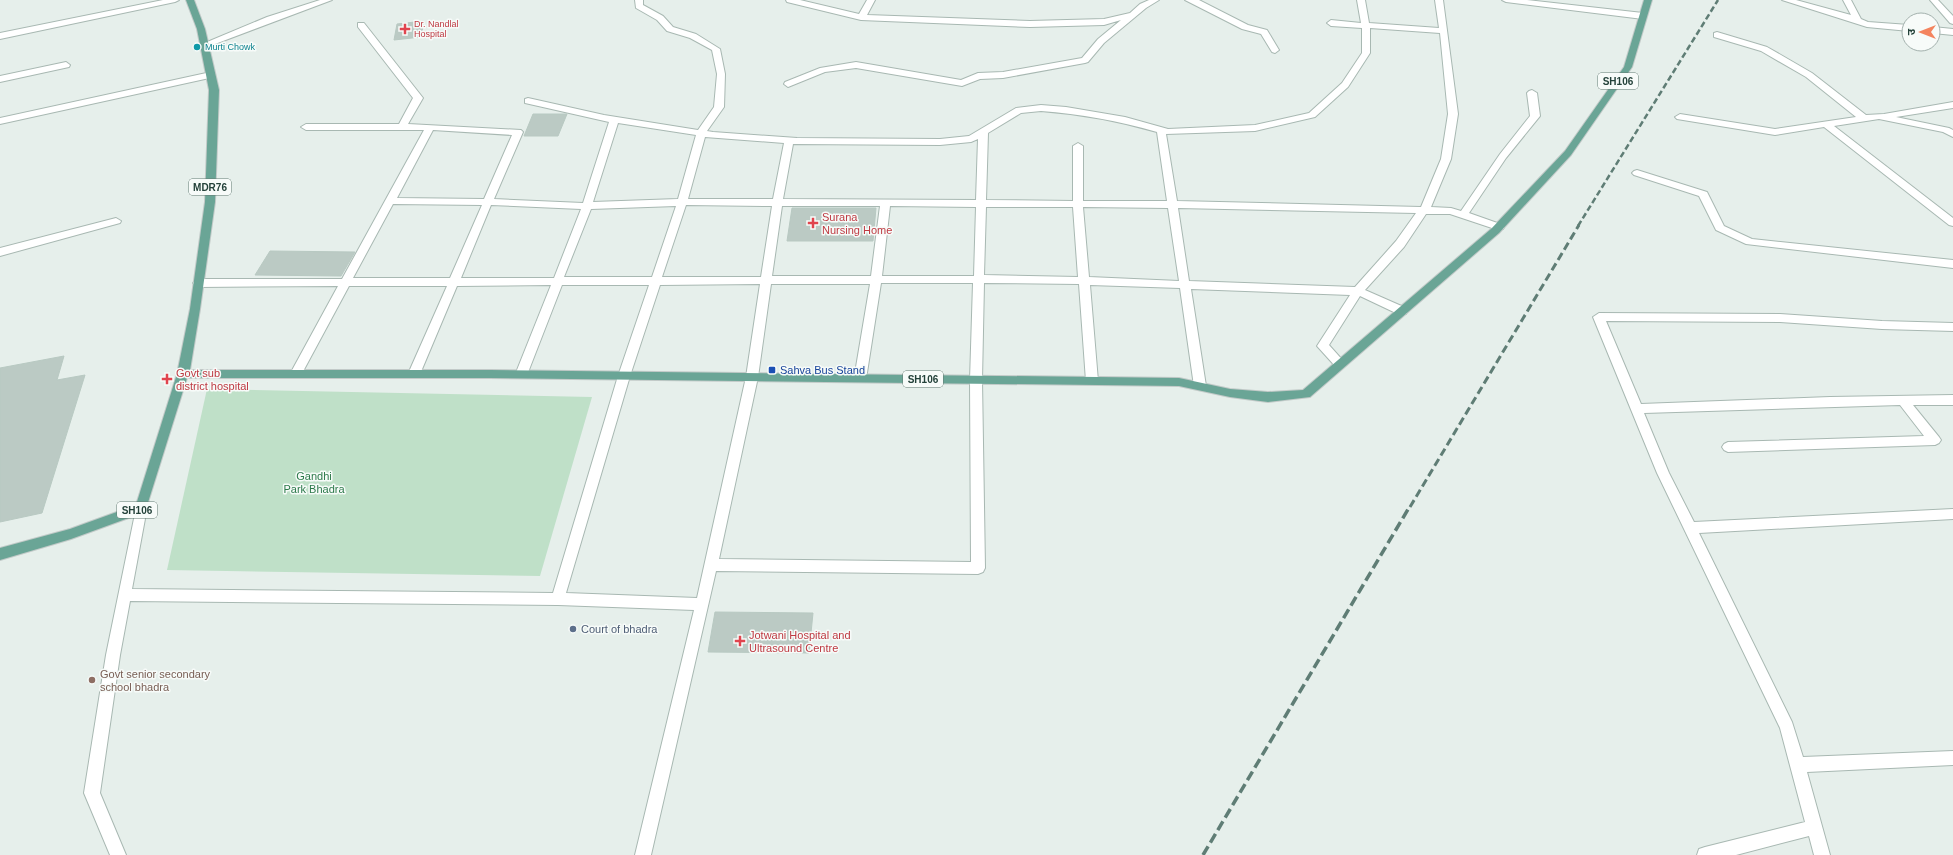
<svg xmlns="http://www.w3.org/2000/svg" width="1953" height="855" font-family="Arial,'Noto Sans Devanagari',sans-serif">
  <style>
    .green { fill: #bfe0c8 }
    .building { fill: #bbcac4; stroke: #b8c9c2 }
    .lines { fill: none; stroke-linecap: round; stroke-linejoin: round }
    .minor-casing { stroke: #a8b8b2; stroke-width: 2 }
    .primary-casing { stroke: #c2cac8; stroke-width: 2 }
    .minor { fill: #fff; fill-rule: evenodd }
    .primary { fill: #6aa596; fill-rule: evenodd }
    .rail-far2 { stroke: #5f7d75; stroke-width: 2.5; stroke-dasharray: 6 3; stroke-linecap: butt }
    .rail-far1 { stroke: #5f7d75; stroke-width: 3; stroke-dasharray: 8 4; stroke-linecap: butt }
    .rail { stroke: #5f7d75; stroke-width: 3.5; stroke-dasharray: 10 4.5; stroke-linecap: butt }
    .health-dot { fill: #e0444e; stroke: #f7fbf9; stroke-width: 1.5 }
    .culture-dot { fill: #0f9aa8; stroke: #f7fbf9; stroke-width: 1.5 }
    .transit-dot { fill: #1a4fb4; stroke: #f7fbf9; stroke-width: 1.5 }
    .service-dot { fill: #5c6f8a; stroke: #f7fbf9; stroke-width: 1.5 }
    .education-dot { fill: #8d6e63; stroke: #f7fbf9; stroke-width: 1.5 }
    .labels { text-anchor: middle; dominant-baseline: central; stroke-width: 3; stroke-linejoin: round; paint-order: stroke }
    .far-health-label { font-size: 9px; fill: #be3a42; stroke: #f7fbf9; text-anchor: start }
    .far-culture-label { font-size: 9px; fill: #0d838f; stroke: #f7fbf9; text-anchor: start }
    .shield { fill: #f7fbf9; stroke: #637a73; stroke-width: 1 }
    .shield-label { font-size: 10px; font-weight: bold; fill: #24423a }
    .health-label { font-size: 11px; fill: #be3a42; stroke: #f7fbf9; text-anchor: start }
    .transit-label { font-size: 11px; fill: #164399; stroke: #f7fbf9; text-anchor: start }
    .park-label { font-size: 11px; fill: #2d7a4b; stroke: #f7fbf9 }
    .service-label { font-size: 11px; fill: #4e5e75; stroke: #f7fbf9; text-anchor: start }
    .education-label { font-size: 11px; fill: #785e54; stroke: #f7fbf9; text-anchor: start }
  </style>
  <rect width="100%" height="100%" fill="#e6efeb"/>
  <path class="green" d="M207,389L592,397L540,576L167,570Z"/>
  <g class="building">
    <path d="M424,21L421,37L394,40L397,24Z"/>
    <path d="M533,114H567L558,136H524Z"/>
    <path d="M792,208H876L873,241H787Z"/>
    <path d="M270,251L355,252L341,276L255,275Z"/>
    <path d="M64,356L57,380L85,375L42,513L0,522V368Z"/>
    <path d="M715,612L813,613L809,653L708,652Z"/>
  </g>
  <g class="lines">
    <g class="minor-casing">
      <g id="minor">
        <path d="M163,0H179L175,2L0,39V33Z"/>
        <path d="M320,0H332L207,47L204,48L200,45L267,17Z"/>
        <path d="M635,0H643V5L663,16L673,27L696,34L720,49L725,74L724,107L707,131L713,132L797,138L940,139L969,136L1016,108L1041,105L1066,107L1125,117L1168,129L1255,125L1309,113L1342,83L1362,53V28L1331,26L1327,23L1331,20L1361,23L1357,0H1365L1369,23L1439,28L1435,0H1443L1458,114L1451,159L1431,207L1451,208L1461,211L1500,154L1530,116L1527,93L1529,91L1532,90L1537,93L1540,116L1506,158L1469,213L1503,225L1504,227L1503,229H1495L1450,214H1426L1404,247L1365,290L1406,308L1407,311L1406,314H1398L1360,296L1329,345L1346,364L1344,367H1336L1317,346L1350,295L1191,289L1206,386L1204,389H1196L1194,386L1180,288L1090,285L1098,381L1096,384H1088L1086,381L1079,284L984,283L982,380L985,568L983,572L978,574L716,571L651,855H635L694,610L558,605L130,601L120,655L100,793L126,855H110L84,793L106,655L137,504L141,503L145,504L147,508L132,589L553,593L618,376L649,285H562L527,375L525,378H517L515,375L551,285L457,286L420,374L418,377H410L408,374L447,286H349L300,377H292L290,374L338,286L198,287L193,283L198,279H342L424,130H306L301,127L306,124H399L413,98L358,27V23H364L423,98L408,124L521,130L523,132L494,199L583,203L609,122L525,103V99L528,98L604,115L698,130L714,107L717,74L712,50L690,38L667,31L657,20L636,8ZM1370,28L1440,33L1448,114L1441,159L1421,207L1177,201L1166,134L1255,131L1315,117L1348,87L1370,53ZM1041,111C1080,114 1119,121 1157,132L1167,201H1083V146L1078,143L1073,146V201L986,200L988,133L1021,113ZM618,123L696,135L678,199L593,202ZM433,130L512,135L484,199L397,198ZM705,137L784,143L773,199H688ZM978,139L976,200L783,199L793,144L940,145L971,142ZM393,204L482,205L450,278H353ZM491,205L581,209L554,278H461ZM686,205L772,206L761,277H662ZM676,206L652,277H564L591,209ZM782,206H880L871,276H772ZM890,206L976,207L974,276H882ZM986,207H1073L1078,277L984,275ZM1083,207L1168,208L1179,281L1089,277ZM1178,208L1416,213L1396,241L1355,287L1189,281ZM881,283H973L970,380L971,562L719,559L758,377L771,284H870L854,379L856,382H864L866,379ZM760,284L746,377L697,598L566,593L630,376L660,285Z"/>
        <path d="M786,0H800L859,14L867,0H875L867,15L1030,21L1104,19L1130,13L1140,4L1149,0H1159L1146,8L1104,43L1088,62L1085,63L1003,78L980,79L962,86L856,68L825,72L788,87L784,84L785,82L820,68L856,62L961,80L978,73L1003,72L1082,58L1098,39L1121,20L1104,25L1030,27L861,20L787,2Z"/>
        <path d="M1185,0H1199L1248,25L1267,30L1279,50L1275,53L1272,52L1261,34L1242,29Z"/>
        <path d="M1502,0H1527L1643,13L1647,16L1643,19L1506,2Z"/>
        <path d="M1782,0H1796L1851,15L1843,0H1851L1861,19L1868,22L1909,25V31L1867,27Z"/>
        <path d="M1930,0H1938L1953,16V24L1950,23Z"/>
        <path d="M1933,27L1953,29V35L1933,33Z"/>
        <path d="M1717,32L1767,47L1812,73L1866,115L1884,114L1953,102V108L1896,117L1949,128L1953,130V137L1943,132L1879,119L1834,126L1953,218V226L1949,225L1824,127L1775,135L1677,119L1675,117L1680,114L1775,129L1856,117L1806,77L1761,51L1714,37V33Z"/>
        <path d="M66,62L70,65L69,67L0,82V76Z"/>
        <path d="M211,72L214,73V77L0,124V118Z"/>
        <path d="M1637,170L1707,192L1724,226L1752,239L1953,260V268L1746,244L1716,230L1699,196L1634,175L1632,173L1634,171Z"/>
        <path d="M116,218L121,221L120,223L0,256V248Z"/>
        <path d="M1599,313L1780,314L1882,321L1953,323V331L1882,329L1780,322L1606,321L1641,404L1830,397L1953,395V405H1913L1939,437L1941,440L1939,443L1935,445L1728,452L1724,450L1722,447L1724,444L1728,442L1924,436L1900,405L1644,413L1669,473L1694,522L1953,509V519L1699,533L1792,722L1803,757L1953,751V765L1807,772L1830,855H1814L1809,836L1736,855H1697L1699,849L1705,847L1805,822L1780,728L1657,473L1593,317Z"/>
      </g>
    </g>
    <g class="primary-casing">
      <path id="primary" d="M186,0H194L205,29L219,90L215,202L200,309L190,370H490L1179,378L1230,389L1268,392L1303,390L1491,229L1565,151L1624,67L1644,0H1652L1632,67L1571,155L1499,233L1310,397L1268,402L1230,397L1179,386L490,378H187L145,512L71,539L0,560V548L70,529L136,505L177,374L190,309L205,202L209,90L197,29Z"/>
    </g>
    <use href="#minor" class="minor"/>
    <use href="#primary" class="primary"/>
    <path class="rail-far2" d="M1578,226L1718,0"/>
    <path class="rail-far1" d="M1410,507L1579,225"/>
    <path class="rail" d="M1203,855L1410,506"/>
  </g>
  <g class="health-dot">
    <path d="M403 23h4v4h4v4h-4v4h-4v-4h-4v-4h4z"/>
    <path d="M811 217h4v4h4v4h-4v4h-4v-4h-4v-4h4z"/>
    <path d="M165 373h4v4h4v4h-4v4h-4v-4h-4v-4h4z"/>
    <path d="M738 635h4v4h4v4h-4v4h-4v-4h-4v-4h4z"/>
  </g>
  <circle class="culture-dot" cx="197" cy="47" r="4"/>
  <rect class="transit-dot" x="768" y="366" width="8" height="8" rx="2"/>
  <circle class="service-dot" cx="573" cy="629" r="4"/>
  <circle class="education-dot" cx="92" cy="680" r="4"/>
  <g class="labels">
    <g class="far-health-label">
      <text x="414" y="24">Dr. Nandlal<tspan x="414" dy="10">Hospital</tspan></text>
    </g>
    <g class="far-culture-label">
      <text x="205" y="47">Murti Chowk</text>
    </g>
    <g class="shield">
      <rect x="1598" y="73" width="40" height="16" rx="3"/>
      <rect x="189" y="179" width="42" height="16" rx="3"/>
      <rect x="903" y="371" width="40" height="16" rx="3"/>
      <rect x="117" y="502" width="40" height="16" rx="3"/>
    </g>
    <g class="shield-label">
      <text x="1618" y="81">SH106</text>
      <text x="210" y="187">MDR76</text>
      <text x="923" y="379">SH106</text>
      <text x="137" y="510">SH106</text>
    </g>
    <g class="health-label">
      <text x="822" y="217">Surana<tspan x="822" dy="13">Nursing Home</tspan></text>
      <text x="176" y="373">Govt sub<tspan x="176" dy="13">district hospital</tspan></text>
      <text x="749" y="635">Jotwani Hospital and<tspan x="749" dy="13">Ultrasound Centre</tspan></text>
    </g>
    <g class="transit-label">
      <text x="780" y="370">Sahva Bus Stand</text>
    </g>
    <g class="park-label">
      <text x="314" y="476">Gandhi<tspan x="314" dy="13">Park Bhadra</tspan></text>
    </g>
    <g class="service-label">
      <text x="581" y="629">Court of bhadra</text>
    </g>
    <g class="education-label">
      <text x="100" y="674">Govt senior secondary<tspan x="100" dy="13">school bhadra</tspan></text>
    </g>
  </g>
  <g transform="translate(1921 32) rotate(270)"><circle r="19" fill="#f7fbf9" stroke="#a3b1ad"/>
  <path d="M0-3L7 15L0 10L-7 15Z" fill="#f4845f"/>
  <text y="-6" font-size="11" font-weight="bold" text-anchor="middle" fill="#24423a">उ</text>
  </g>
</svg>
